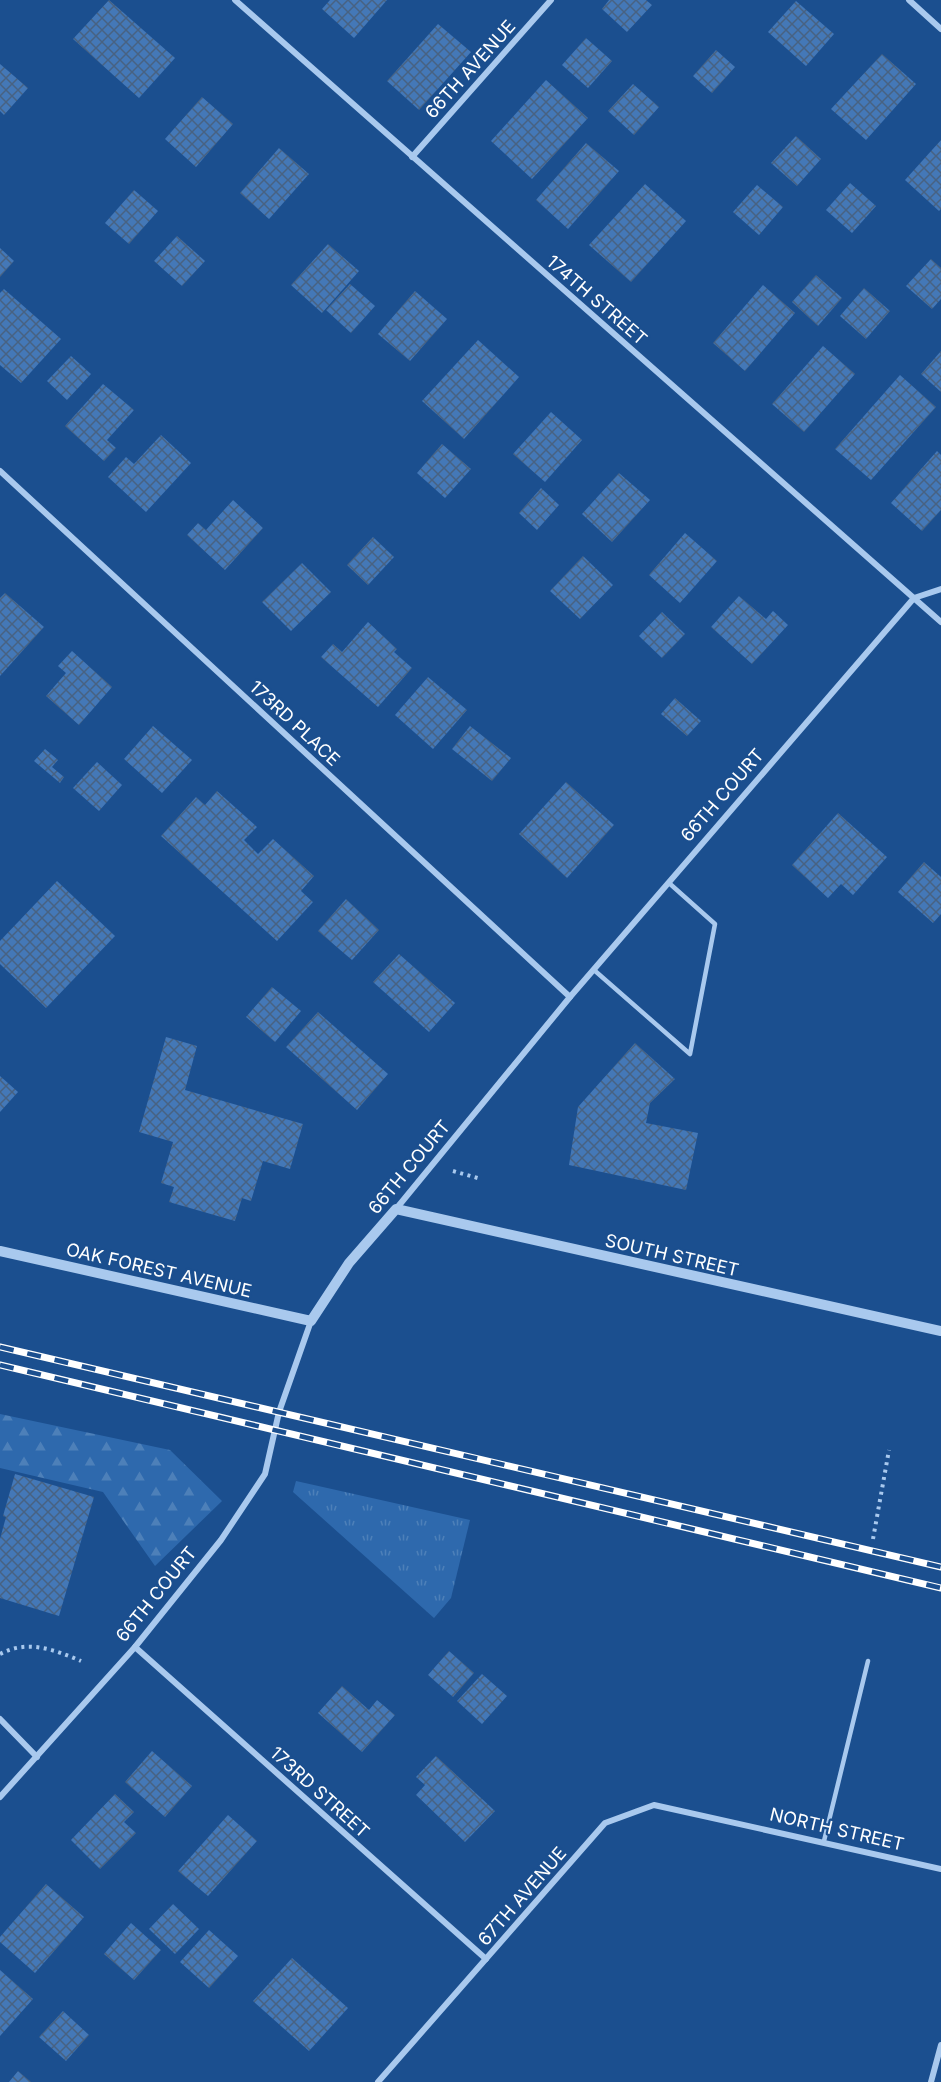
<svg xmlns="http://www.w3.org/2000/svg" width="941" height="2082" font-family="Inter,sans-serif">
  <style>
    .grass { fill: url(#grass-tufts) }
    .forest { fill: url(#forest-firs) }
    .building { fill: url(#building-cross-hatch) }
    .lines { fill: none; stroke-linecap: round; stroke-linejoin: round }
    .path { stroke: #a9c9ee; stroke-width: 4; stroke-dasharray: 3 4.5; stroke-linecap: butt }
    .service { stroke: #a9c9ee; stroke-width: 4.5 }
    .minor { stroke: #a9c9ee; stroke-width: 6 }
    .tertiary { stroke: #a9c9ee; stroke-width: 10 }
    .rail-casing { stroke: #fff; stroke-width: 7 }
    .rail { stroke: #1b4f8f; stroke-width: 4.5; stroke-dasharray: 14; stroke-linecap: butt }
    .labels { text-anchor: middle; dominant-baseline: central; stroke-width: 4.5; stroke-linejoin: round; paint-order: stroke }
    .street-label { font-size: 18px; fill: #fff; stroke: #1b4f8f }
  </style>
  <defs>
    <pattern id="grass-tufts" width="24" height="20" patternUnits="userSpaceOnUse" patternTransform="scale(1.5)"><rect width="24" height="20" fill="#2e69ad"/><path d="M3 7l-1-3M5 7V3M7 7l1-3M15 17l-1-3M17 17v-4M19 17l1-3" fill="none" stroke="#4d80b9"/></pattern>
    <pattern id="forest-firs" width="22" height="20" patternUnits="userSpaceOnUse" patternTransform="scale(1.5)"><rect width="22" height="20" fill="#2e69ad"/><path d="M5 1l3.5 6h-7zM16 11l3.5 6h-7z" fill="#4d80b9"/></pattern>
    <pattern id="building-cross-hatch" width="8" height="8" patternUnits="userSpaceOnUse" patternTransform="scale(1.5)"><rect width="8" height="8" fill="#4478b7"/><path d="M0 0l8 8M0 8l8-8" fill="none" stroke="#486282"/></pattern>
  </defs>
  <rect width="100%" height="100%" fill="#1b4f8f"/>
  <path class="grass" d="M296,1481L470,1520L451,1598L434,1618L293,1492Z"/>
  <path class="forest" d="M0,1414L170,1450L222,1501L155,1566L103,1492L0,1468Z"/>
  <g class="building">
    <path d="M109,0L175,58L139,98L73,39Z"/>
    <path d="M330,0H387L354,38L322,9Z"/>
    <path d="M609,0H646L652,5L627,32L602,9Z"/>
    <path d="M796,1L834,34L806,66L768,32Z"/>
    <path d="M438,24L471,52L419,110L387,81Z"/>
    <path d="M586,38L612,61L588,88L562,65Z"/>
    <path d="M716,50L735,67L712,93L693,76Z"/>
    <path d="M882,54L916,84L866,140L831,109Z"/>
    <path d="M0,64L28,88L4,115L0,111Z"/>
    <path d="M546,80L588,118L532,179L491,141Z"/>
    <path d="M633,84L659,107L634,135L608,111Z"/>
    <path d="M202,97L233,124L196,167L165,139Z"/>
    <path d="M796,136L821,159L797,186L771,163Z"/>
    <path d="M941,140V209L939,211L905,180Z"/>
    <path d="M586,143L619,171L568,229L536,200Z"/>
    <path d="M279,148L309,174L269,219L240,193Z"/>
    <path d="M850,183L876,206L852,233L826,210Z"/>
    <path d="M645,184L686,221L631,282L589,245Z"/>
    <path d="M757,185L783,207L759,235L733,212Z"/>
    <path d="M134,190L158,211L129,244L105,223Z"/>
    <path d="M177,236L205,261L182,286L154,261Z"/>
    <path d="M328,244L359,271L322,313L291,285Z"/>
    <path d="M0,248L14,261L0,277Z"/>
    <path d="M931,259L941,268V299L932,309L906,286Z"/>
    <path d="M816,275L842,298L818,326L792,302Z"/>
    <path d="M350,284L375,306L351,333L326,310Z"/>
    <path d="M763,285L795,313L745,371L713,343Z"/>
    <path d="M864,288L890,311L866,339L840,316Z"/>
    <path d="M4,289L61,339L21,383L0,365V293Z"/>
    <path d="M415,291L447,319L410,361L378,334Z"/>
    <path d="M478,340L519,377L464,439L422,401Z"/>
    <path d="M823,346L855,374L804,432L772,404Z"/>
    <path d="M941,351V392L921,374Z"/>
    <path d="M71,356L91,374L67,400L47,381Z"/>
    <path d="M900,375L936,407L871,480L835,449Z"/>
    <path d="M103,384L134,410L107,440L116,448L104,461L65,426Z"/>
    <path d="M551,412L582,440L545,482L513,454Z"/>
    <path d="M161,435L191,463L146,512L108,477L126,457L134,464Z"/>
    <path d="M442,444L471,469L445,498L417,473Z"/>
    <path d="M937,451L941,455V510L922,531L891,503Z"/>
    <path d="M619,473L650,500L612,542L582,514Z"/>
    <path d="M541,488L559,505L537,530L519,513Z"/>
    <path d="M233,500L263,528L225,570L187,535L198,523L206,530Z"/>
    <path d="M685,533L717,561L680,603L649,575Z"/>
    <path d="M373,537L394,557L368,585L347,565Z"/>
    <path d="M583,556L613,585L580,619L550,591Z"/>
    <path d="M302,563L331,592L291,631L262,602Z"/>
    <path d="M5,593L44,627L0,676V598Z"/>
    <path d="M739,596L766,619L773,611L788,625L752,664L711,627Z"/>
    <path d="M662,612L685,634L662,658L639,636Z"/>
    <path d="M368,622L397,649L394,652L412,668L378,707L321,657L333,644L342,652Z"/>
    <path d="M72,651L112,687L79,725L46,696L66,673L58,666Z"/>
    <path d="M428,677L467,710L433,749L395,715Z"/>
    <path d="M675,698L701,721L687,736L661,714Z"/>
    <path d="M153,726L192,760L162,793L124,759Z"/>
    <path d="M470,726L511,758L492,781L452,749Z"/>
    <path d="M45,749L58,760L52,767L64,777L60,783L34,761Z"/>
    <path d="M97,762L122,785L99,811L73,788Z"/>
    <path d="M566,782L614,825L567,878L519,834Z"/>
    <path d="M217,791L257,827L244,840L258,854L273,839L314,876L301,891L313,902L277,941L161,836L196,797L205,805Z"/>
    <path d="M838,813L887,857L853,895L841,884L828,898L792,865Z"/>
    <path d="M924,862L941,877V914L933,923L898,892Z"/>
    <path d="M57,881L115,936L46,1008L0,964V941Z"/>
    <path d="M346,899L379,930L352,960L318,931Z"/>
    <path d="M399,954L455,1003L429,1032L373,982Z"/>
    <path d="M272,987L301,1011L275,1042L246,1017Z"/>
    <path d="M318,1012L388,1074L357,1110L286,1047Z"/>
    <path d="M166,1037L197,1046L185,1090L303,1124L290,1169L263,1161L251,1201L242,1198L235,1221L169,1202L174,1187L161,1183L173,1142L139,1132Z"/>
    <path d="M635,1043L675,1079L650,1103L646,1123L698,1133L686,1190L569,1165L578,1107Z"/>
    <path d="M0,1076L18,1092L0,1112Z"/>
    <path d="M15,1474L94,1497L59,1616L0,1598V1539L6,1517L3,1516Z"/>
    <path d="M449,1651L474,1673L453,1697L428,1675Z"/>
    <path d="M482,1674L507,1696L482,1724L457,1701Z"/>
    <path d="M342,1686L369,1710L377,1700L395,1715L362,1752L318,1713Z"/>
    <path d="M152,1751L192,1786L165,1817L125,1782Z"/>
    <path d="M436,1756L495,1811L465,1842L416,1795L425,1785L416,1777Z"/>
    <path d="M115,1794L134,1812L124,1822L136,1833L100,1869L71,1840Z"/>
    <path d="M228,1815L257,1841L208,1896L178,1871Z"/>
    <path d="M46,1884L84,1917L35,1973L0,1942V1937Z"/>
    <path d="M173,1904L199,1929L175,1954L149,1929Z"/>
    <path d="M131,1923L161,1950L134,1980L104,1954Z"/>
    <path d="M209,1930L238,1956L209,1988L180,1962Z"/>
    <path d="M292,1958L348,2008L309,2051L253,2001Z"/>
    <path d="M0,1970L33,1999L0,2036Z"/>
    <path d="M63,2011L89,2035L66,2061L39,2037Z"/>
    <path d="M18,2071L31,2082H9Z"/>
  </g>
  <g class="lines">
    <g class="path">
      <path d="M453,1171L481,1179"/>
      <path d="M873,1539L889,1450"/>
      <path d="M0,1654C28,1639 55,1650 81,1661"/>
    </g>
    <g class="service">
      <path d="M594,970L690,1054L715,924L669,883"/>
      <path d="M824,1841L868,1661"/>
    </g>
    <g class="minor">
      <path d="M235,0L941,622"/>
      <path d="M909,0L941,29"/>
      <path d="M412,157L551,0"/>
      <path d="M0,471L570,997"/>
      <path d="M396,1209L570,997L914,598L941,589"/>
      <path d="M135,1647L486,1959"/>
      <path d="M0,1719L37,1757"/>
      <path d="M0,1797L135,1647L221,1540L265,1474L279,1412L311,1321"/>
      <path d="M378,2082L605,1823L654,1805L941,1869"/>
      <path d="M931,2082L941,2045"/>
    </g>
    <path class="tertiary" d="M0,1251L311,1321L349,1263L396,1209L941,1331"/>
    <g class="rail-casing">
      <g id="rail">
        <path d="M0,1347L941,1567"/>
        <path d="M0,1365L941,1588"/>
      </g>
    </g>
    <use href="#rail" class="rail"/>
  </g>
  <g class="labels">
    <g class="street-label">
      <text transform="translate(470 69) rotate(-48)">66TH AVENUE</text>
      <text transform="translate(597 300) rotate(41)">174TH STREET</text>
      <text transform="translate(295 723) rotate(43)">173RD PLACE</text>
      <text transform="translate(722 795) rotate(-49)">66TH COURT</text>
      <text transform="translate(409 1167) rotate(-50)">66TH COURT</text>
      <text transform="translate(672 1255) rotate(13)">SOUTH STREET</text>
      <text transform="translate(159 1270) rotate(13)">OAK FOREST AVENUE</text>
      <text transform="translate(156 1594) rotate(-51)">66TH COURT</text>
      <text transform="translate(320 1792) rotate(42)">173RD STREET</text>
      <text transform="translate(837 1829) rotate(13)">NORTH STREET</text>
      <text transform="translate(522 1896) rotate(-49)">67TH AVENUE</text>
    </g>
  </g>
</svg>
